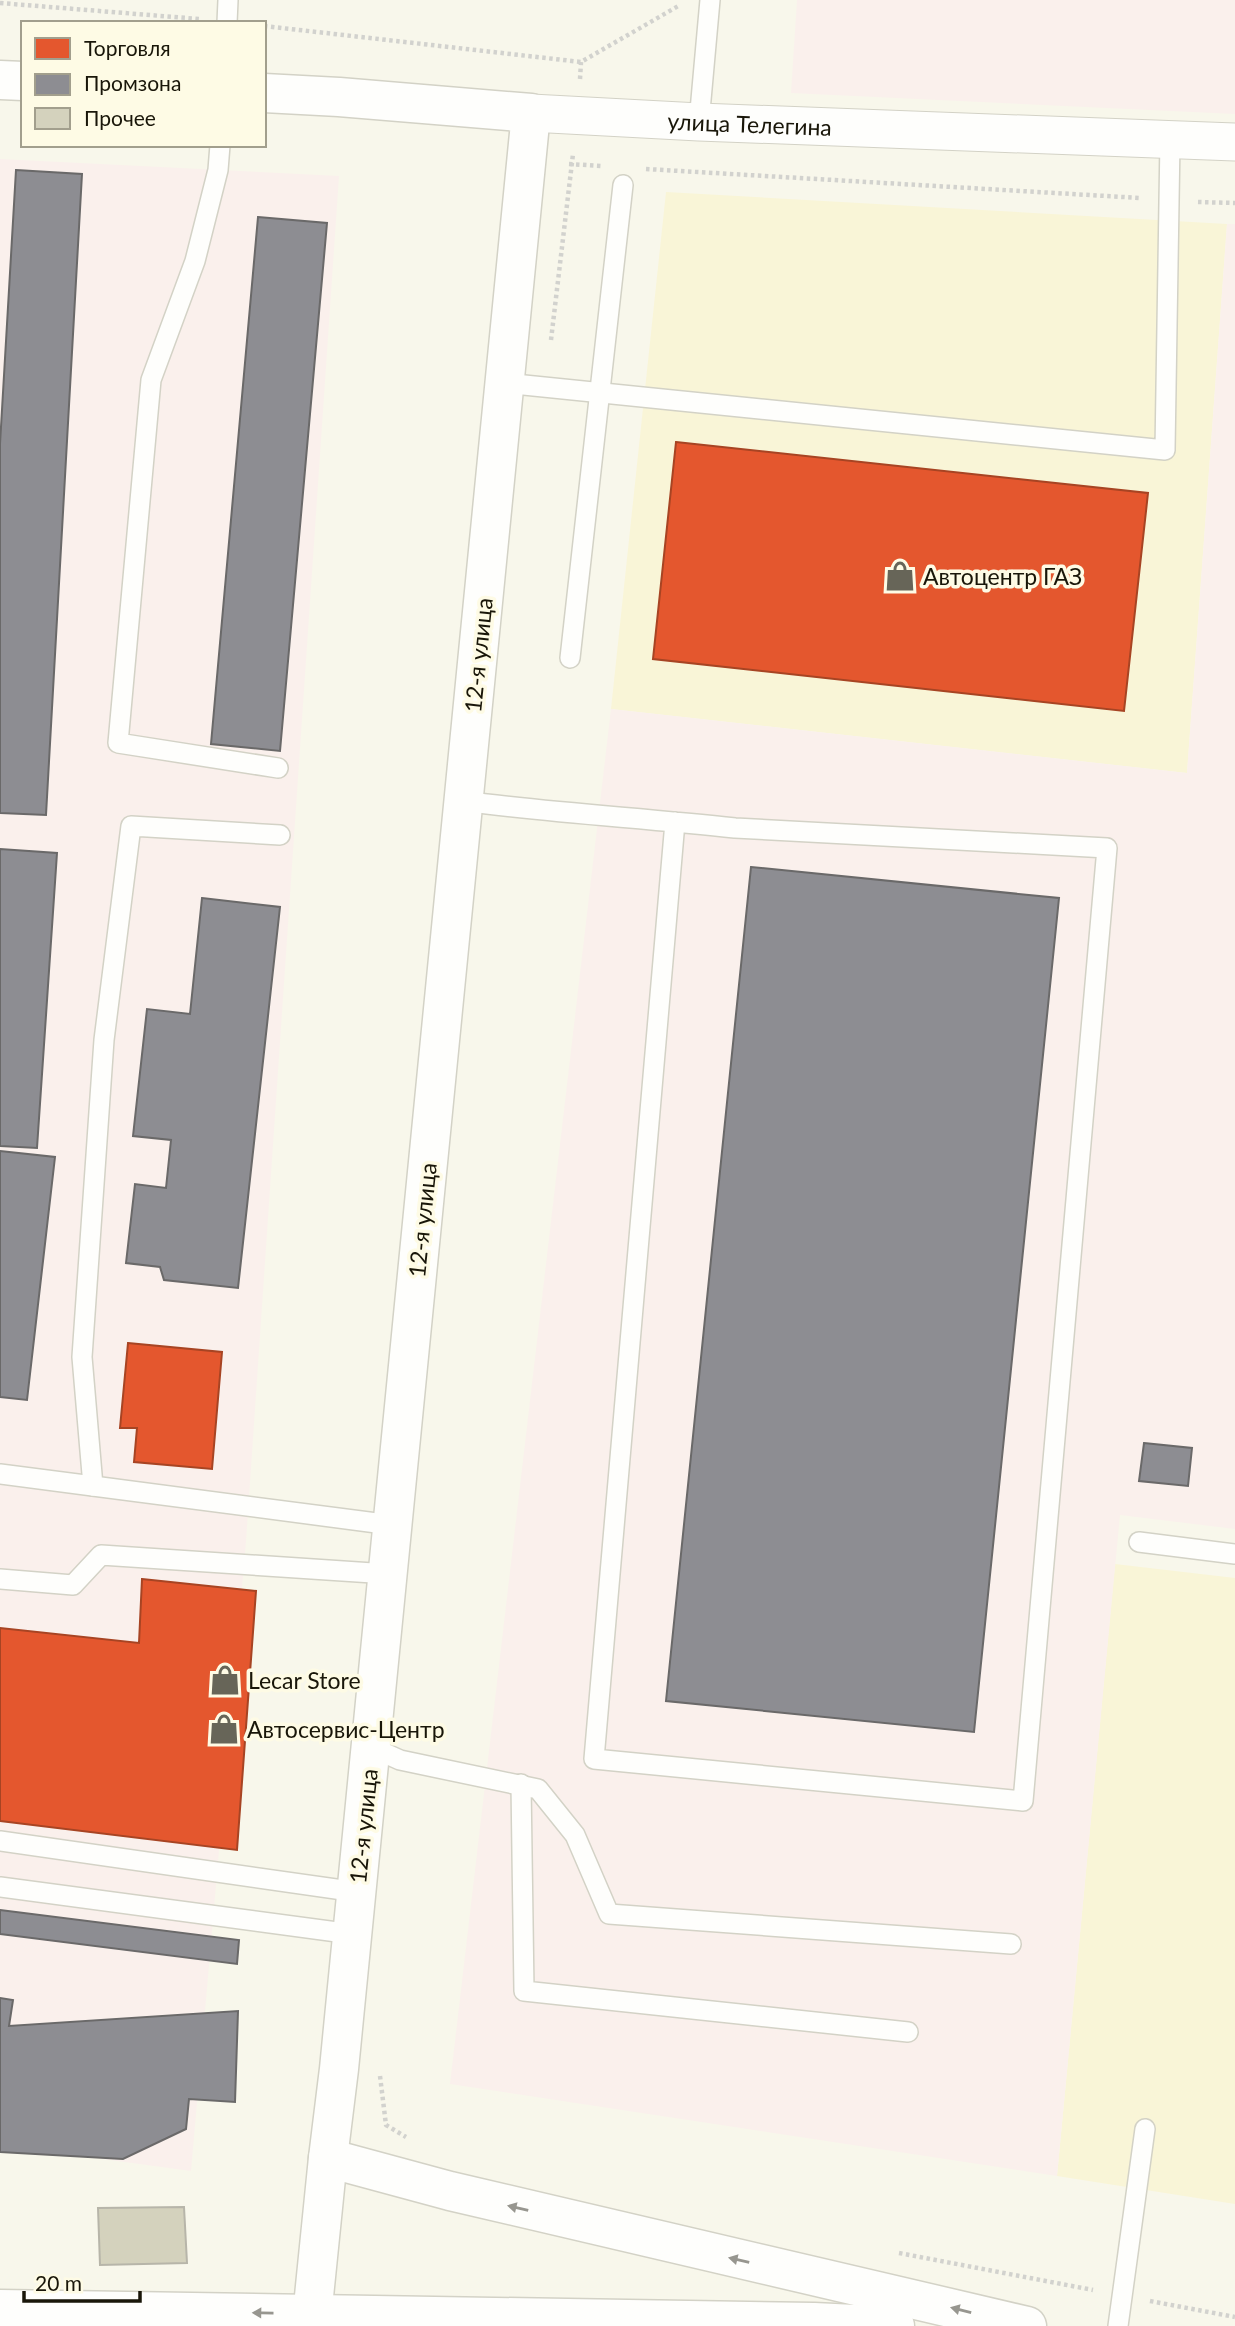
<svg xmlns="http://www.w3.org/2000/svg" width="1235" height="2326" font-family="Lato,sans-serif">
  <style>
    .built { fill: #f9f5d7 }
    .industrial { fill: #faf0ec }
    .shops { fill: #e4572e; stroke: #a74423; stroke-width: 2 }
    .industry { fill: #8d8d92; stroke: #6a6969; stroke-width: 2 }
    .building { fill: #d4d2bd; stroke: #b7b5a9; stroke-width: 2 }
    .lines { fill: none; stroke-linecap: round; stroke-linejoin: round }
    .service-casing { stroke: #d3d2c6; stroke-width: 22 }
    .minor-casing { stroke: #d3d2c6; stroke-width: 39 }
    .secondary-casing { stroke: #d3d2c6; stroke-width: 41 }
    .path { stroke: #d2d2ce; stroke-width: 4.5; stroke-dasharray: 3.5 3.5; stroke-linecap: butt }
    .service { stroke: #fefefc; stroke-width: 19 }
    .minor { stroke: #fefefc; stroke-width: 37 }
    .secondary { stroke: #fefefc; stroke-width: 38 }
    .oneway { fill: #97968f }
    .labels { text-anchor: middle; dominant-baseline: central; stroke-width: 7; stroke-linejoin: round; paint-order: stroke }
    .street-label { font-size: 23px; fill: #191609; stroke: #fefbe5 }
    .poi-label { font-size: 23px; fill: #191609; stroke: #fefbe5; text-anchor: start }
  </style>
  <rect width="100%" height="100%" fill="#f8f7eb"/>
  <g class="built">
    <path d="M666,192L1227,224L1187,773L611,709Z"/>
    <path d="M1115,1564L1235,1578V2204L1057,2176Z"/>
  </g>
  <g class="industrial">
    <path d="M797,0H1235V114L791,93Z"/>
    <path d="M0,159L339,176L246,1541L191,2171L0,2145Z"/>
    <path d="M1227,224H1235V1529L1120,1515L1057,2176L450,2084L611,709L1187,773Z"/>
  </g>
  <g class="shops">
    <path d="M676,442L1148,493L1124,711L653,659Z"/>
    <path d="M128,1343L222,1352L212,1469L134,1462L137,1428H120Z"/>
    <path d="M142,1579L256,1591L237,1850L0,1821V1628L139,1643Z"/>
  </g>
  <g class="industry">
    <path d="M16,170L82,174L46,815L0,813V444Z"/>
    <path d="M258,217L327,223L280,751L211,744Z"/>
    <path d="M0,849L57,853L37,1148L0,1146Z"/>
    <path d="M751,867L1059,898L974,1732L666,1701Z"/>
    <path d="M202,898L280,907L238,1288L164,1280L160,1267L126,1263L135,1184L166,1188L171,1140L133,1136L147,1009L190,1014Z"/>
    <path d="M0,1151L55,1157L27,1400L0,1397Z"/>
    <path d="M1144,1443L1192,1448L1188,1486L1139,1481Z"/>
    <path d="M0,1910L239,1940L237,1964L0,1934Z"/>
    <path d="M0,1998L13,2000L9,2026L238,2011L235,2102L189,2099L186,2129L123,2159L0,2152Z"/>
  </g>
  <path class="building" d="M184,2207L187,2263L100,2265L98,2208Z"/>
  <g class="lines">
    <g class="service-casing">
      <g id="service">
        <path d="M227,23L228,0"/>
        <path d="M699,122L710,0"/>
        <path d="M220,145L218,170L195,261L151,380L118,743L278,768"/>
        <path d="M504,383L1165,450L1170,140"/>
        <path d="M570,658L623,185"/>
        <path d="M463,801C553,813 645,818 735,828L1107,848L1023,1801L594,1759L675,822"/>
        <path d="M280,835L131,826L104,1040L82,1357L93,1486L392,1525"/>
        <path d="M0,1474L93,1486"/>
        <path d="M1139,1542L1235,1554"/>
        <path d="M0,1579L73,1585L101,1555L388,1574"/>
        <path d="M371,1747L400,1760L538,1789L575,1835L609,1914L1011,1944"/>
        <path d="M521,1784L524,1991L908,2032"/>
        <path d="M0,1841L357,1892"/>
        <path d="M0,1887L352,1934"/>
        <path d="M1118,2326L1145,2129"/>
      </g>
    </g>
    <g class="minor-casing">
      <g id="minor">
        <path id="s1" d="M531,113L699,122L1235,142"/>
      </g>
    </g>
    <g class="secondary-casing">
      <g id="secondary">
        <path d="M0,80L23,81"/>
        <path d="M264,93L339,97L531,113L339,2069L328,2158L311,2326"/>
        <path d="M328,2158L450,2191L1027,2326"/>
        <path d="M0,2309L814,2322L895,2326"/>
      </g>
    </g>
    <g class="path">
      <path d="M0,3L199,19"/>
      <path d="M264,26L581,62L680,5"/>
      <path d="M580,79L581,62"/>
      <path d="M569,164L602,166"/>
      <path d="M646,169L1140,198"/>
      <path d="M1198,202L1235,203"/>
      <path d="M551,340L573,154"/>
      <path d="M380,2076L386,2125L406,2137"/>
      <path d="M899,2253L1093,2290"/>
      <path d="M1150,2301L1235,2317"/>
    </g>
    <use href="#service" class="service"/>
    <use href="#minor" class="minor"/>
    <use href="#secondary" class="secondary"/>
  </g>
  <defs><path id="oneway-solid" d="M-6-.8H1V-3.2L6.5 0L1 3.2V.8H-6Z" transform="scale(1.75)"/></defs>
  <g class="oneway">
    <use href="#oneway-solid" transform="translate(518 2208) rotate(-167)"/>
    <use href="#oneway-solid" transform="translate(739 2260) rotate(-167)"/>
    <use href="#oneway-solid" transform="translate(961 2310) rotate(-166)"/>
    <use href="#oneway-solid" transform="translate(263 2313) rotate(-179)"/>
  </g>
  <defs>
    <g id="shop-bare" transform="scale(2.415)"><path d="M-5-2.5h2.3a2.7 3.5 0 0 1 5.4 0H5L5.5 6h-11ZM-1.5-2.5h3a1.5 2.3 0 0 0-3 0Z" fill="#676558" stroke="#fefbe5" stroke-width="2.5" paint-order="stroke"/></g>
  </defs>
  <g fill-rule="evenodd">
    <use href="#shop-bare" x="900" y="576"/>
    <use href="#shop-bare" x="225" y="1680"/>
    <use href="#shop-bare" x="224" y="1729"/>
  </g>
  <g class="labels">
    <g class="street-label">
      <text stroke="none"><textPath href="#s1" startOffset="219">улица Телегина</textPath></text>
      <text transform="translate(478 655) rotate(-84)">12-я улица</text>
      <text transform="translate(422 1220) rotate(-84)">12-я улица</text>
      <text transform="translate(363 1826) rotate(-84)">12-я улица</text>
    </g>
    <g class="poi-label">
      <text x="923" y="576">Автоцентр ГАЗ</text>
      <text x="248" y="1680">Lecar Store</text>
      <text x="247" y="1729">Автосервис-Центр</text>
    </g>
  </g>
  <rect x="21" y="21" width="245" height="126" fill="#fefbe5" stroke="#a29f8d" stroke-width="2"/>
  <rect x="35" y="38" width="35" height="21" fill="#e4572e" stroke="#a29f8d" stroke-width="2"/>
  <text x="84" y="56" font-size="21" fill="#191609">Торговля</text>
  <rect x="35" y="74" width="35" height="21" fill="#8d8d92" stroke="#a29f8d" stroke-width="2"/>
  <text x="84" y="91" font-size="21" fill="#191609">Промзона</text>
  <rect x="35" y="108" width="35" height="21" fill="#d4d2bd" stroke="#a29f8d" stroke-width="2"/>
  <text x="84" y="126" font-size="21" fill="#191609">Прочее</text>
  <path d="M24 2291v10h116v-10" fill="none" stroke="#191609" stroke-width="3.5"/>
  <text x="35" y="2291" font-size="21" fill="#191609" stroke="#fefbe5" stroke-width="5" paint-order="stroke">20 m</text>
</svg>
